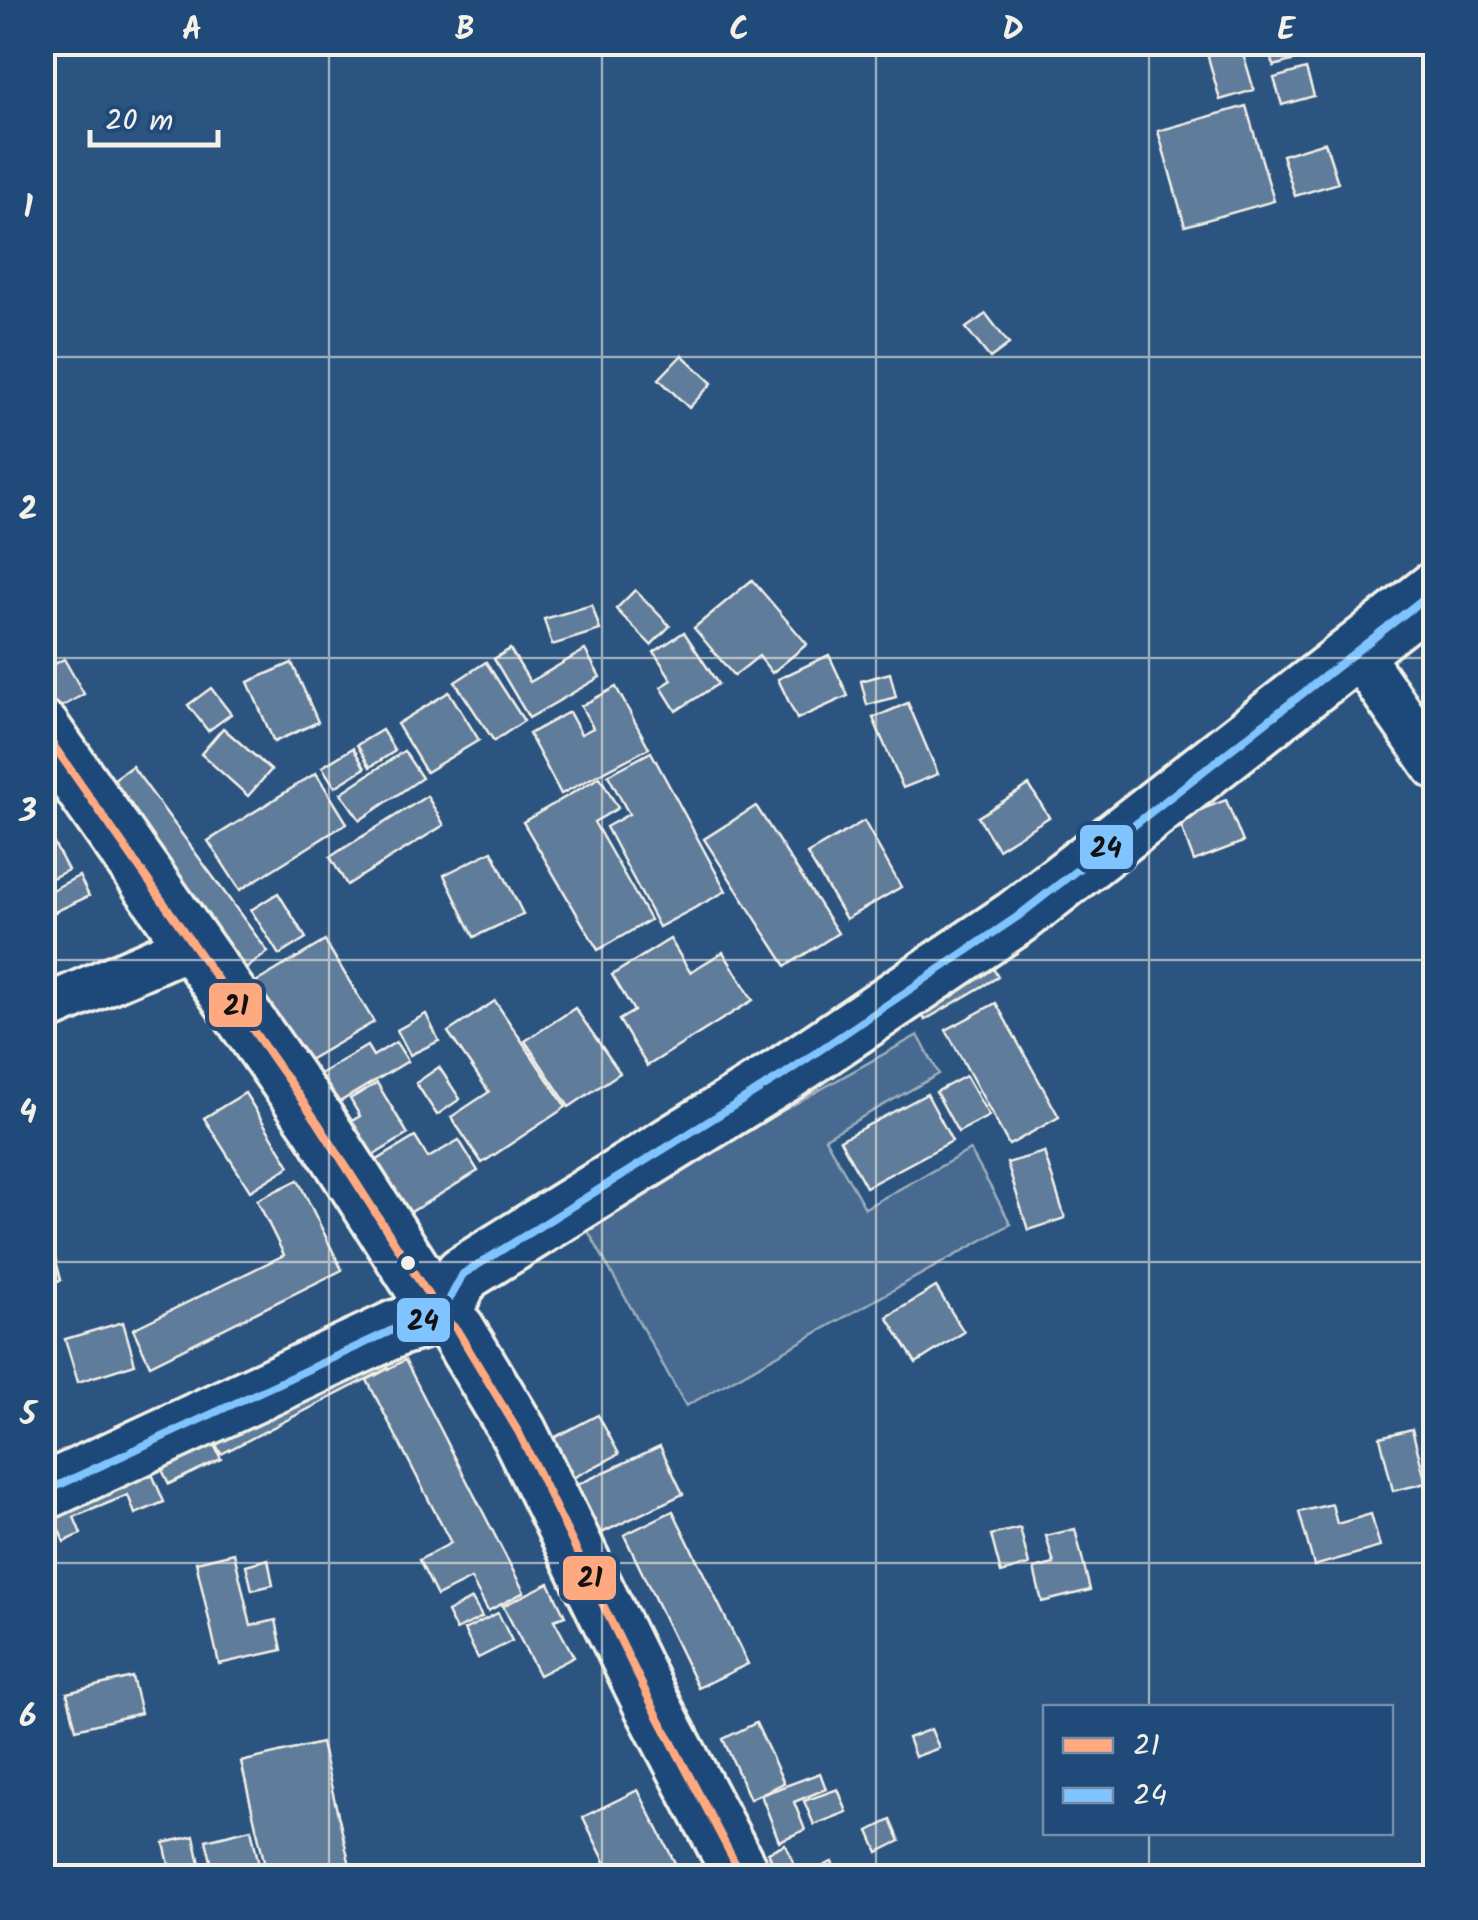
<svg xmlns="http://www.w3.org/2000/svg" width="1478" height="1920" font-family="Kalam,sans-serif">
  <style>
    .green { fill: #496b90; stroke: #9eaebc; stroke-width: 2.5 }
    .building { fill: #5e7b9a; stroke: #f4f1e8; stroke-width: 2.5 }
    .lines { fill: none; stroke-linecap: round; stroke-linejoin: round }
    .minor-casing { stroke: #f4f1e8; stroke-width: 52 }
    .tertiary-casing { stroke: #f4f1e8; stroke-width: 62 }
    .trunk-casing { stroke: #f4f1e8; stroke-width: 62 }
    .minor { stroke: #1f4a7a; stroke-width: 45 }
    .tertiary { stroke: #1f4a7a; stroke-width: 55 }
    .trunk { stroke: #1f4a7a; stroke-width: 55 }
    .bus-1-casing { stroke: #1f4a7a; stroke-width: 15 }
    .bus-2-casing { stroke: #1f4a7a; stroke-width: 15 }
    .bus-1 { stroke: #ffa980; stroke-width: 8 }
    .bus-2 { stroke: #80c4ff; stroke-width: 8 }
    .grid { fill: none; stroke: #f4f1e8; stroke-width: 2.5; stroke-opacity: 0.55 }
    .bus-dot { fill: #f4f1e8; stroke: #1f4a7a; stroke-width: 4 }
    .line-badge { stroke: #1f4a7a; stroke-width: 4 }
    .pale-badge-label { font-size: 28px; text-anchor: middle; font-weight: bold; fill: #111 }
    .neatline { fill: none; stroke: #f4f1e8; stroke-width: 4 }
    .grid-label { font-size: 32px; text-anchor: middle; font-weight: bold; fill: #f4f1e8 }
  </style>
  <rect width="100%" height="100%" fill="#2c5481"/>
  <filter id="ink" filterUnits="userSpaceOnUse"><feTurbulence type="fractalNoise" baseFrequency=".01" numOctaves="2"/><feDisplacementMap in="SourceGraphic" scale="20" xChannelSelector="R" yChannelSelector="G"/><feConvolveMatrix kernelMatrix="1 2 1 2 8 2 1 2 1" color-interpolation-filters="sRGB"/></filter>
  <g filter="url(#ink)">
    <path class="green" d="M918,1035L939,1074L825,1138L865,1208L970,1150L1011,1224L686,1406L583,1222Z"/>
    <g class="building">
      <path d="M1267,42H1324L1326,51L1274,66Z"/>
      <path d="M1240,43L1254,90L1220,100L1207,53Z"/>
      <path d="M1306,69L1314,96L1282,105L1274,78Z"/>
      <path d="M1246,106L1274,201L1185,226L1158,131Z"/>
      <path d="M1325,142L1338,183L1295,196L1282,155Z"/>
      <path d="M986,314L1009,344L990,358L966,328Z"/>
      <path d="M682,355L712,383L689,408L659,379Z"/>
      <path d="M752,580L807,644L772,673L759,656L734,676L694,628Z"/>
      <path d="M635,590L670,626L651,645L616,609Z"/>
      <path d="M592,605L600,630L552,645L544,619Z"/>
      <path d="M684,632L718,684L676,711L661,687L672,680L654,652Z"/>
      <path d="M510,649L530,682L585,650L600,677L529,718L494,659Z"/>
      <path d="M829,655L848,696L797,719L778,679Z"/>
      <path d="M64,659L84,694L42,718V671Z"/>
      <path d="M486,662L524,721L494,741L455,682Z"/>
      <path d="M292,663L318,722L274,742L248,682Z"/>
      <path d="M890,673L896,697L867,705L861,681Z"/>
      <path d="M616,687L649,748L561,794L529,734L569,712L581,734L593,728L581,706Z"/>
      <path d="M211,688L231,714L208,731L188,705Z"/>
      <path d="M449,692L479,740L426,772L397,724Z"/>
      <path d="M908,703L938,774L903,788L873,718Z"/>
      <path d="M223,728L271,770L248,796L201,754Z"/>
      <path d="M382,730L395,751L370,767L357,745Z"/>
      <path d="M353,748L365,768L335,787L322,767Z"/>
      <path d="M404,751L422,778L360,820L341,793Z"/>
      <path d="M651,752L726,891L659,927L606,827L629,814L608,775Z"/>
      <path d="M132,766L268,952L219,989L83,802Z"/>
      <path d="M316,773L347,823L240,890L208,841Z"/>
      <path d="M600,777L618,808L594,822L650,920L598,950L523,822Z"/>
      <path d="M1029,785L1049,817L998,849L978,817Z"/>
      <path d="M427,796L444,825L347,885L330,857Z"/>
      <path d="M1226,800L1243,842L1194,861L1178,818Z"/>
      <path d="M756,806L838,933L786,966L704,839Z"/>
      <path d="M864,821L901,887L846,919L807,854Z"/>
      <path d="M52,840L68,870L42,883V845Z"/>
      <path d="M492,851L523,914L474,937L444,875Z"/>
      <path d="M79,876L89,896L42,918V895Z"/>
      <path d="M278,893L306,938L279,955L251,910Z"/>
      <path d="M670,939L690,972L723,952L753,1000L647,1066L619,1020L634,1011L612,975Z"/>
      <path d="M325,941L374,1022L280,1077L231,997Z"/>
      <path d="M982,949L998,977L925,1020L909,991Z"/>
      <path d="M495,1001L566,1107L482,1163L451,1117L489,1092L448,1032Z"/>
      <path d="M996,1003L1059,1117L1009,1145L946,1030Z"/>
      <path d="M575,1008L620,1073L569,1107L525,1041Z"/>
      <path d="M426,1014L439,1041L410,1055L397,1030Z"/>
      <path d="M396,1042L408,1061L316,1116L298,1087L367,1046L373,1056Z"/>
      <path d="M439,1067L460,1099L437,1115L416,1083Z"/>
      <path d="M966,1076L989,1116L958,1132L936,1092Z"/>
      <path d="M377,1083L408,1134L351,1169L330,1134L360,1116L350,1099Z"/>
      <path d="M245,1093L290,1166L250,1191L204,1118Z"/>
      <path d="M927,1094L952,1141L866,1187L840,1140Z"/>
      <path d="M415,1137L428,1158L459,1140L478,1171L388,1226L356,1173Z"/>
      <path d="M1044,1152L1065,1218L1028,1230L1007,1163Z"/>
      <path d="M298,1180L342,1270L150,1365L133,1329L284,1255L257,1200Z"/>
      <path d="M52,1245L61,1280L42,1285V1247Z"/>
      <path d="M936,1287L964,1332L916,1363L887,1317Z"/>
      <path d="M123,1322L135,1364L78,1382L65,1339Z"/>
      <path d="M370,1331L388,1368L221,1454L202,1418Z"/>
      <path d="M405,1360L524,1592L488,1611L471,1579L437,1596L419,1560L451,1543L367,1380Z"/>
      <path d="M598,1415L619,1454L561,1484L540,1445Z"/>
      <path d="M203,1422L221,1459L169,1484L151,1447Z"/>
      <path d="M1412,1429L1426,1483L1393,1491L1380,1437Z"/>
      <path d="M660,1446L683,1494L587,1540L564,1491Z"/>
      <path d="M144,1455L164,1502L135,1514L128,1495L74,1517L81,1534L64,1542L44,1494Z"/>
      <path d="M1332,1504L1337,1524L1371,1514L1380,1547L1314,1566L1299,1512Z"/>
      <path d="M673,1511L748,1664L698,1688L624,1535Z"/>
      <path d="M1020,1528L1029,1565L1001,1573L991,1535Z"/>
      <path d="M1075,1529L1090,1590L1042,1602L1034,1569L1054,1564L1046,1536Z"/>
      <path d="M234,1553L251,1626L276,1620L282,1650L219,1664L196,1562Z"/>
      <path d="M268,1559L273,1585L252,1590L246,1565Z"/>
      <path d="M549,1583L565,1616L554,1620L574,1657L539,1675L503,1606Z"/>
      <path d="M472,1599L482,1617L456,1630L447,1612Z"/>
      <path d="M498,1613L512,1641L478,1658L464,1630Z"/>
      <path d="M132,1677L141,1713L76,1729L67,1693Z"/>
      <path d="M756,1723L784,1783L750,1799L723,1739Z"/>
      <path d="M931,1729L939,1748L915,1757L908,1738Z"/>
      <path d="M321,1743L353,1878H268L241,1762Z"/>
      <path d="M820,1773L826,1789L794,1802L805,1830L779,1841L761,1795Z"/>
      <path d="M838,1789L847,1812L814,1825L804,1801Z"/>
      <path d="M638,1790L677,1867L657,1878H613L583,1817Z"/>
      <path d="M891,1820L900,1841L878,1852L869,1831Z"/>
      <path d="M251,1829L262,1878H215L206,1840Z"/>
      <path d="M194,1836L203,1878H172L164,1843Z"/>
      <path d="M785,1844L798,1872L779,1878L768,1852Z"/>
      <path d="M832,1862L840,1878H799Z"/>
    </g>
    <g class="lines">
      <g class="minor-casing">
        <g id="minor">
          <path d="M1357,652L1436,766"/>
          <path d="M42,1010L195,943"/>
        </g>
      </g>
      <g class="tertiary-casing">
        <path id="tertiary" d="M42,729L318,1123L441,1315L463,1274L783,1075L1017,917L1436,589"/>
      </g>
      <g class="trunk-casing">
        <path id="trunk" d="M42,1493L397,1328L441,1315L457,1330L519,1433L650,1701L743,1878"/>
      </g>
      <use href="#minor" class="minor"/>
      <use href="#tertiary" class="tertiary"/>
      <use href="#trunk" class="trunk"/>
      <g class="bus-1-casing">
        <path id="bus-1" d="M42,729L318,1123L441,1315L457,1330L519,1433L650,1701L743,1878"/>
      </g>
      <g class="bus-2-casing">
        <path id="bus-2" d="M42,1493L397,1328L441,1315L463,1274L783,1075L1017,917L1436,589"/>
      </g>
      <use href="#bus-1" class="bus-1"/>
      <use href="#bus-2" class="bus-2"/>
    </g>
  </g>
  <path class="grid" d="M329,42V1878M602,42V1878M876,42V1878M1149,42V1708M42,357H1436M42,658H1436M42,960H1436M42,1262H1436M42,1563H1436M1149,1832V1878"/>
  <circle class="bus-dot" cx="408" cy="1263" r="9"/>
  <g class="line-badge">
    <rect x="1078" y="823" width="57" height="48" rx="10" fill="#80c4ff"/>
    <rect x="207" y="981" width="57" height="48" rx="10" fill="#ffa980"/>
    <rect x="395" y="1296" width="57" height="48" rx="10" fill="#80c4ff"/>
    <rect x="561" y="1554" width="57" height="48" rx="10" fill="#ffa980"/>
  </g>
  <g class="pale-badge-label">
    <text x="1106" y="857">24</text>
    <text x="236" y="1015">21</text>
    <text x="423" y="1330">24</text>
    <text x="590" y="1587">21</text>
  </g>
  <rect width="1478" height="1920" fill="none" stroke="#1f4a7a" stroke-width="110"/>
  <rect x="1043" y="1705" width="350" height="130" fill="#1f4a7a" stroke="#748da6" stroke-width="2.5"/>
  <rect x="1063" y="1738" width="50" height="15" fill="#ffa980" stroke="#748da6" stroke-width="2.5"/>
  <text x="1133" y="1755" font-size="30" fill="#f4f1e8">21</text>
  <rect x="1063" y="1788" width="50" height="15" fill="#80c4ff" stroke="#748da6" stroke-width="2.5"/>
  <text x="1133" y="1805" font-size="30" fill="#f4f1e8">24</text>
  <path d="M90 130v15h128v-15" fill="none" stroke="#f4f1e8" stroke-width="5"/>
  <text x="105" y="130" font-size="30" fill="#f4f1e8" stroke="#1f4a7a" stroke-width="8" paint-order="stroke">20 m</text>
  <rect x="55" y="55" width="1368" height="1810" class="neatline"/>
  <g class="grid-label">
    <text x="192" y="39">A</text>
    <text x="465" y="39">B</text>
    <text x="739" y="39">C</text>
    <text x="1013" y="39">D</text>
    <text x="1286" y="39">E</text>
    <text x="28" y="217">1</text>
    <text x="28" y="519">2</text>
    <text x="28" y="821">3</text>
    <text x="28" y="1122">4</text>
    <text x="28" y="1424">5</text>
    <text x="28" y="1726">6</text>
  </g>
</svg>
